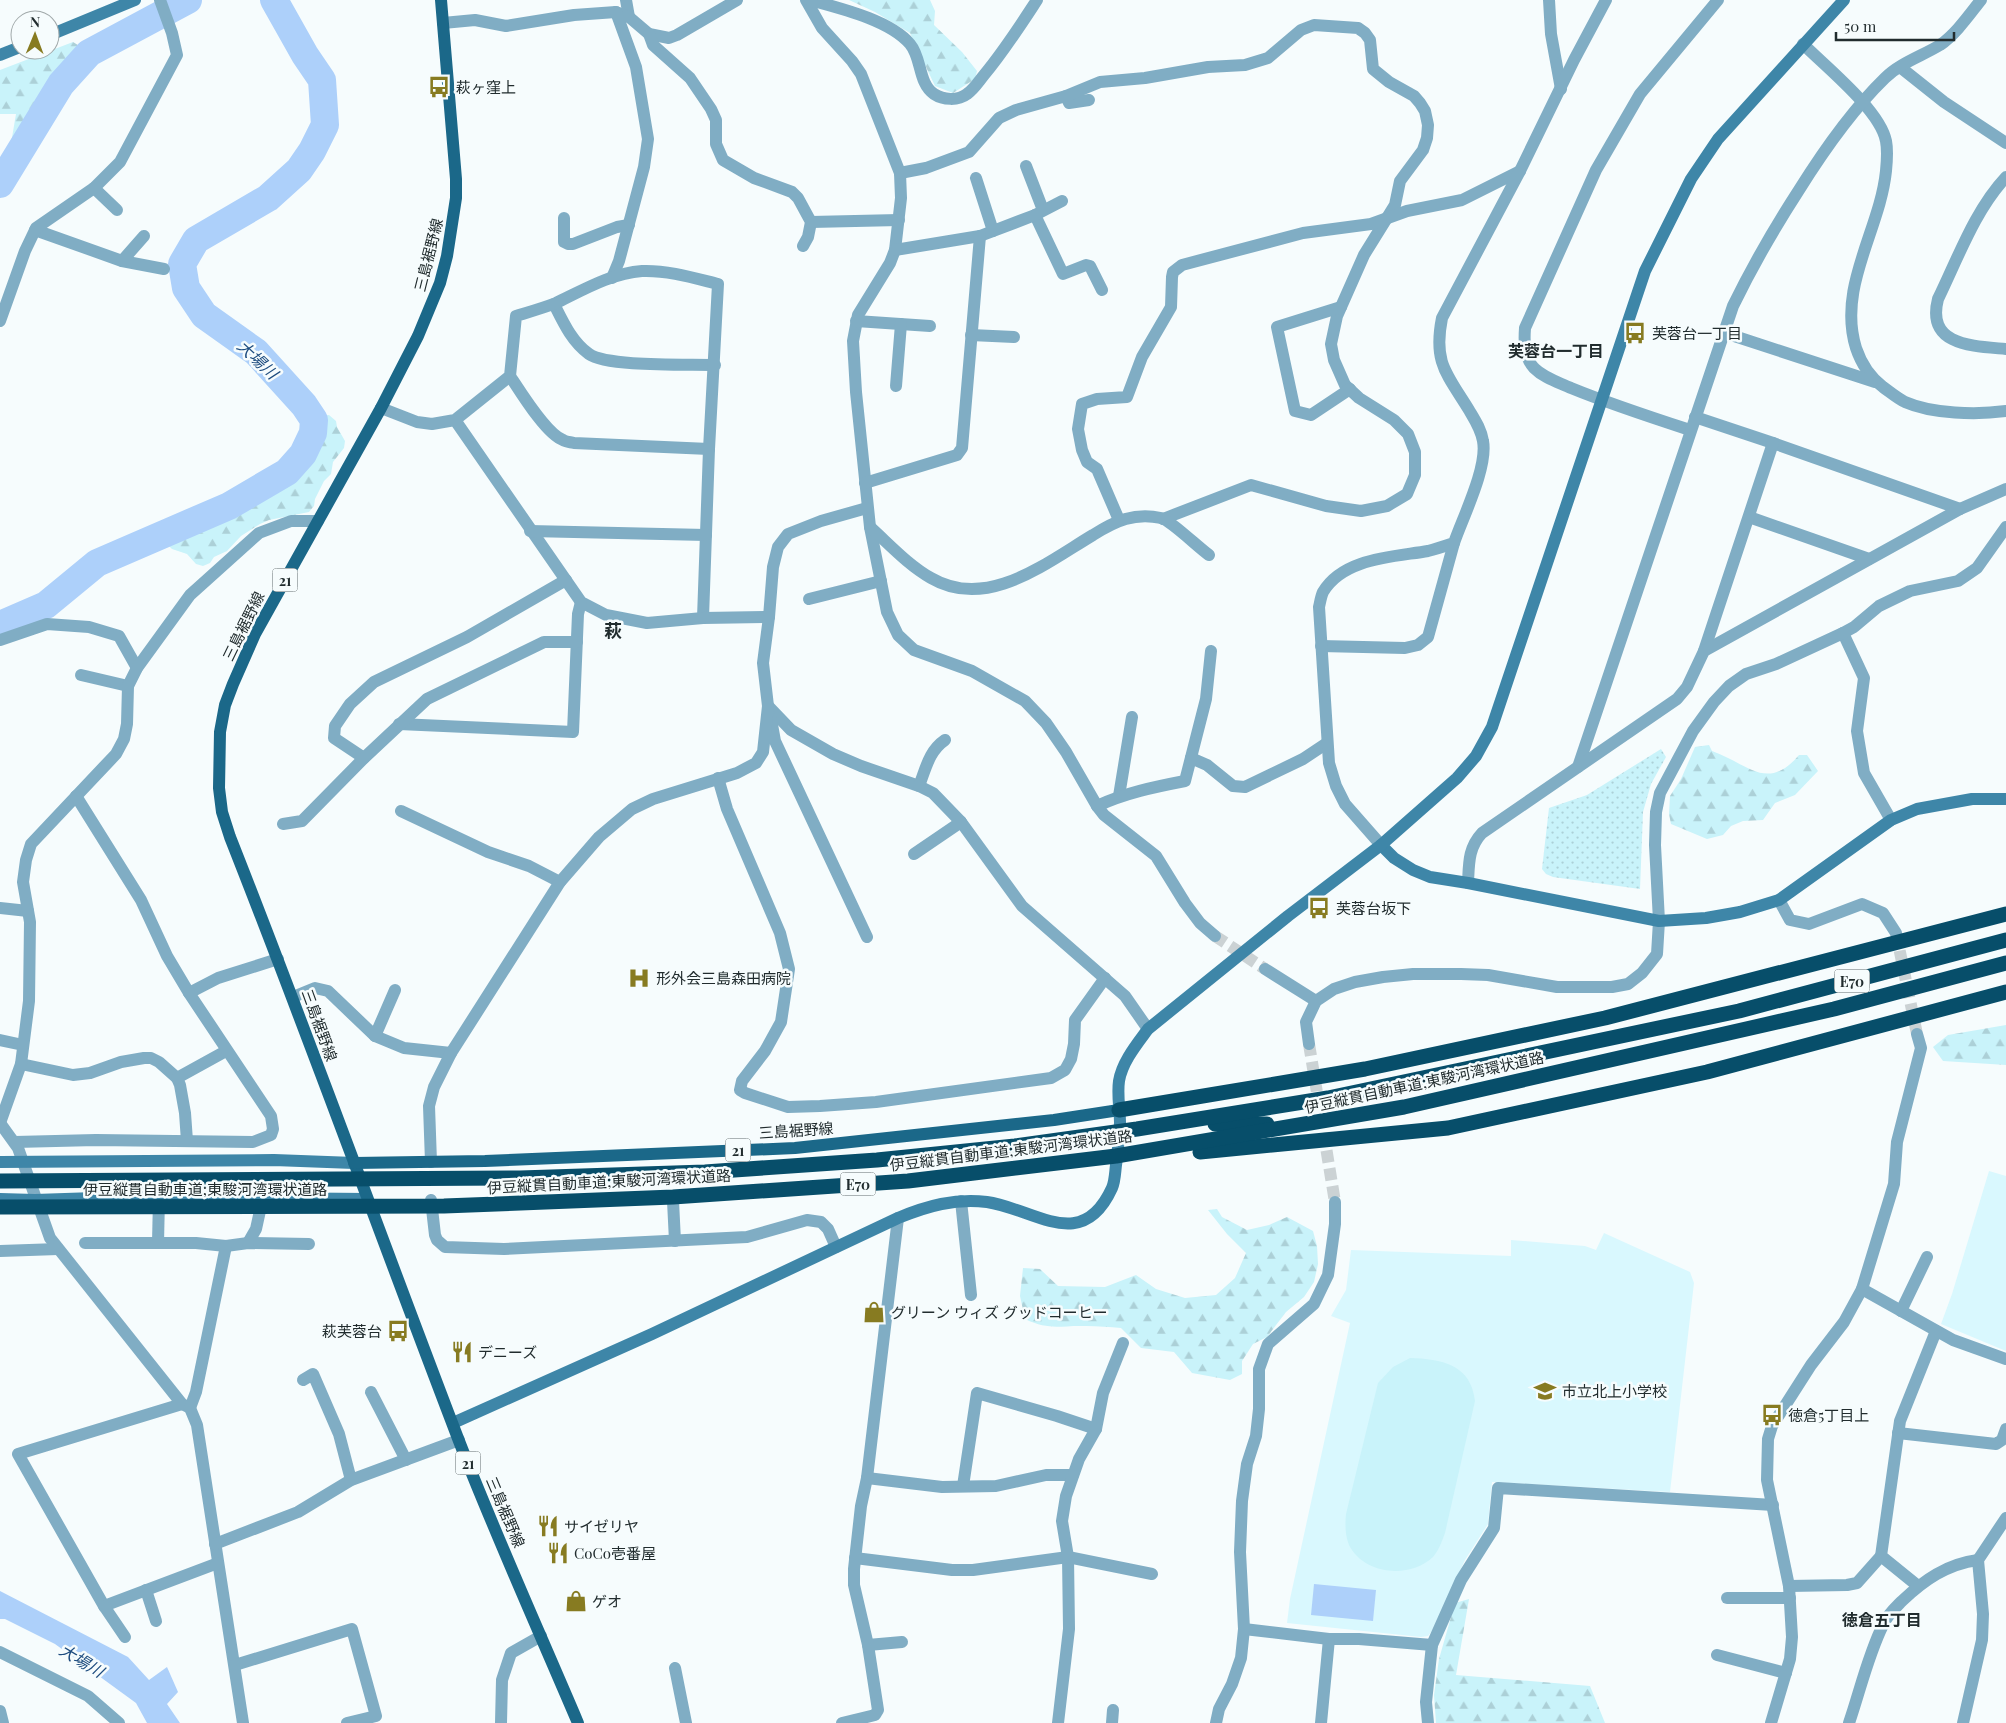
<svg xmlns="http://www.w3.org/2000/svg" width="2006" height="1723" font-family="'Playfair Display','Noto Sans JP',serif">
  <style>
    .built { fill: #d9f8fe }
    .forest { fill: url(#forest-firs) }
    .park { fill: url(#park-dots) }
    .pitch { fill: #c9f3fa }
    .water { fill: #add0fa }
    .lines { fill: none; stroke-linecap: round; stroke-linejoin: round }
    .river { stroke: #add0fa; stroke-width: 28 }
    .street-tunnel { stroke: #cbd2d4; stroke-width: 12; stroke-dasharray: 12 6; stroke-linecap: butt }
    .street { stroke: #80adc4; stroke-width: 12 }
    .secondary { stroke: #3e86a8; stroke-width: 12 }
    .primary { stroke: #1b6889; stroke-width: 12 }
    .highway { stroke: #074e6a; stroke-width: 15 }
    .labels { text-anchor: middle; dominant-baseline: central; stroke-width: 5; stroke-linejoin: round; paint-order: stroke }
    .shield { fill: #f6fcfd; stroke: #616a6c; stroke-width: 1 }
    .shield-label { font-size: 14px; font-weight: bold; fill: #212c2e }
    .poi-label { font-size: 15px; fill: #212c2e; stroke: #f6fcfd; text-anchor: start }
    .street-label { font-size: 15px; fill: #212c2e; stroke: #f6fcfd }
    .neighbourhood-label { font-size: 16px; font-weight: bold; fill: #212c2e; stroke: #f6fcfd }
    .water-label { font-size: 16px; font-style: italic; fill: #1d4c7f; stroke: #f6fcfd }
    .quarter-label { font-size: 18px; font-weight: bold; fill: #212c2e; stroke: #f6fcfd }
  </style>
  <defs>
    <pattern id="forest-firs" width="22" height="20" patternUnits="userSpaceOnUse" patternTransform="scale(1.25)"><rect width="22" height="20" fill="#c9f3fa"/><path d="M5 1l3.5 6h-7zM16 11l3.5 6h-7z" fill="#acd0d7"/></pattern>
    <pattern id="park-dots" width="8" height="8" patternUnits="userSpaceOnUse" patternTransform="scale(1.25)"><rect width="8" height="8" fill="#c9f3fa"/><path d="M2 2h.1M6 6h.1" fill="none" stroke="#acd0d7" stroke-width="1.8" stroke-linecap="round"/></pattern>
  </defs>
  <rect width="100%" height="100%" fill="#f6fcfd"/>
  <g class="built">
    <path d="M1989,1171L2006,1176V1351L1941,1324L1952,1294Z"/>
    <path d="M1604,1233L1690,1272L1694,1283L1670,1492L1492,1482L1488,1524L1465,1560L1432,1631L1428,1636L1421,1637L1287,1623L1290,1599L1350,1323L1331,1316L1346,1290L1351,1250L1511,1256V1240L1585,1246L1596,1250Z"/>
  </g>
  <g class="forest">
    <path d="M849,0H930L935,11L934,25L962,52L977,71L975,79L953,93L935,86L910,33L875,12Z"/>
    <path d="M73,42L81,47L8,161L16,114H0V70Z"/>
    <path d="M329,415L336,421L337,427L345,441L344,448L333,462L331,474L324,481L315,499L314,506L309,512L269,520L260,524L241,536L227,551L214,557L210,563L203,566L196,564L187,554L172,549L169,546L176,535L213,521L264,491L285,483L308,456L320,429L317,421L320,416Z"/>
    <path d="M1709,745L1712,751C1747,763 1767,793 1799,755H1807L1818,771L1795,795L1775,803L1763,820L1743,821L1731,826L1723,835L1707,839L1671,824L1669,814L1670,796L1681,779L1695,747Z"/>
    <path d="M2006,1025V1065L1943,1061L1933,1047L1948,1035Z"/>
    <path d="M1217,1209L1222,1217L1247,1230L1269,1225L1287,1217L1313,1231L1317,1246L1318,1264L1314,1282L1304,1297L1286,1312L1267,1337L1253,1344L1242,1361V1374L1230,1380L1192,1373L1174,1352L1141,1348L1121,1328C1110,1327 1098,1326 1086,1326C1060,1325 1050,1331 1025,1319L1020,1296L1023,1268L1040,1269L1058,1286L1105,1287L1136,1275L1156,1289L1185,1298L1216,1295L1235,1278L1246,1253L1227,1234L1208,1210Z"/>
    <path d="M1469,1599L1456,1675L1590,1686L1605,1723H1436L1434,1695L1439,1659L1455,1603Z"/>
  </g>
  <path class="park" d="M1661,749L1666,757L1651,784L1643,812L1640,889L1553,877L1546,874L1542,869L1549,808L1587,795Z"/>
  <path class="pitch" d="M1410,1358C1441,1359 1471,1364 1475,1401L1445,1533C1442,1541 1439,1550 1433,1557C1410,1579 1364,1575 1349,1545C1345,1535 1345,1524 1346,1514L1378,1383L1393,1367Z"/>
  <g class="water">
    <path d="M1314,1584L1376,1590L1373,1621L1311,1615Z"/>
    <path d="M0,1591L128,1657L149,1680L167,1667L178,1692L167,1704L180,1723H147L136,1703L55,1644L5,1619H0Z"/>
  </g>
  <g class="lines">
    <g class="river">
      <path d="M0,184L61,84L89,53L188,0"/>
      <path d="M0,625L46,605L97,563L229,506L287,472L303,454L313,433L314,420L304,405L256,352L204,315L186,288L182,264L196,240L268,198L299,170L312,151L325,125L322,80L305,55L274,0"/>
    </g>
    <g class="street-tunnel">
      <path d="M1896,933L1917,1034"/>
      <path d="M1215,936L1265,969"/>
      <path d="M1309,1044L1335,1202"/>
    </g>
    <g class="street">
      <path d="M626,0L629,17"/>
      <path d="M806,0L822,28L852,61L861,74L900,173L901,198L895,250L890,263L858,315L853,341L856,392L870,527L887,612L898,635L914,650L972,671L1025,701L1046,723L1066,752L1097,806L1104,815L1156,856L1185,903L1200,923L1215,936"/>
      <path d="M810,0C839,8 890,20 910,44C922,58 918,83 934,94C943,100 958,101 967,94C974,89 979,81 984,75C1004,51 1020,26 1037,0"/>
      <path d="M1549,0L1551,34L1561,89"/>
      <path d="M443,23L475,20L506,26L574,15L616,12L629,17L649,34L669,38L677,35L737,0"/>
      <path d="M649,34L653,45L690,78L711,109L716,120V144L723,160L754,178L792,192L798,198L811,222L808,237L803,246"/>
      <path d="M1803,44C1826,67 1880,110 1886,141C1888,151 1887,161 1886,171C1880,230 1837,287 1856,348C1861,363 1870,377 1883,387C1890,392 1897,398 1905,402C1932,414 1977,415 2006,411"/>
      <path d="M1900,67L1944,102L2006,143"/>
      <path d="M1066,96L1069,103L1089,100"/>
      <path d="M1026,166L1043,210"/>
      <path d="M900,173L926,168L969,152L999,118L1016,110L1066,96L1100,82L1145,78L1208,67L1245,65L1268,58L1301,30L1314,25L1358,28L1365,33L1370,40L1373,69L1389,82L1414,96L1420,103L1425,111L1428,125L1427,138L1423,150L1400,181L1395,205L1364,255L1337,316L1331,344L1334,360L1345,385L1359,398L1394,420L1408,434L1415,452V475L1407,494L1387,506L1361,511L1326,506L1251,485L1163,519"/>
      <path d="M2006,177C1975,210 1958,258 1938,299C1926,346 1973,346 2006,349"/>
      <path d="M976,178L993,231"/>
      <path d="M94,188L117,210"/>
      <path d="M1035,215L1063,274L1086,265L1090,266L1102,290"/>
      <path d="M564,218V242L568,244H573L617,227L629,225"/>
      <path d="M811,222L899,220"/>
      <path d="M35,230L122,261L164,269"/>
      <path d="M895,250L980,236L1035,215L1062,201"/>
      <path d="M122,261L144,236"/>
      <path d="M612,278L619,261L644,167L648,139L636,67L616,12"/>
      <path d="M554,304C563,322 572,342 589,354C607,367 688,364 715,365"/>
      <path d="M1341,307L1277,327L1295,411L1311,415L1350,389"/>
      <path d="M0,321L25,251L36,228L94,188L120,162L177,55L172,33L160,0"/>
      <path d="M856,321L930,326"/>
      <path d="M1725,333L1875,382"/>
      <path d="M971,335L1014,337"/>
      <path d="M510,376C520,391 546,434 563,440C566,442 570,442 574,443L709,449"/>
      <path d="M896,386L901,324"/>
      <path d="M381,408L417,422L432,424L455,420L510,376L516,316C529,312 543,308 556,303C583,290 612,273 642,271C668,270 694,278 718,284L709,449L703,618L647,623L606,615L581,602L455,420"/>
      <path d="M1695,417L1773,443L1960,509"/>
      <path d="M1690,430C1650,417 1610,404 1571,388C1558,382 1544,378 1534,368C1524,357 1524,342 1525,328L1596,170L1640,94L1718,0"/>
      <path d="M865,483L957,455L962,448L980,236"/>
      <path d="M1749,517L1869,559"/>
      <path d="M1119,520L1097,469L1087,462L1082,450L1078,429L1082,404L1097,399L1127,397L1142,357L1171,307L1172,277L1173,272L1182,265L1303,233L1371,224L1407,211L1462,200L1520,171"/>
      <path d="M870,527C889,544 908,565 931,578C987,611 1046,563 1093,535C1115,521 1135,512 1161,518C1170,520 1199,548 1209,555"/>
      <path d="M530,531L706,535"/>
      <path d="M809,599L881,581"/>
      <path d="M703,618L769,617"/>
      <path d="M1843,633L1864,678L1857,731L1864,773L1891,820"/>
      <path d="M0,640L47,624L89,627L119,636L137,668"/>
      <path d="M1321,646L1405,648L1418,645L1428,637L1454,543"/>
      <path d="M1704,651L1773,443"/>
      <path d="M81,675L128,686"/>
      <path d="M768,706L791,730L833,754L861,766L919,786L933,793L961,822L1022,906L1125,996L1148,1029"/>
      <path d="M771,719L775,741L867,937"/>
      <path d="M399,724L573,732L578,614L581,602"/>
      <path d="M364,758L334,738L335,726L350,704L374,682L467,637L566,580"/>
      <path d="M1191,758L1207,765L1233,786L1245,787L1303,759L1327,743"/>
      <path d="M1578,767L1733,306C1753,265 1775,227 1799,190C1824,150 1851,111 1885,78C1900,63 1922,56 1940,45C1956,34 1969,15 1981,0"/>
      <path d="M718,778L727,809L780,933L789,969L781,1022L765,1051L742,1081L740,1090L745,1093L788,1107L820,1106L876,1102L1051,1078L1065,1070L1071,1059L1074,1044L1075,1020L1105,978"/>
      <path d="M919,786C926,768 929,751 945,740"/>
      <path d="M1119,796L1132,717"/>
      <path d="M1097,806C1125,793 1154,787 1185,781L1206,699L1211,651"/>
      <path d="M401,811L488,852L529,866L560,882"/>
      <path d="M283,824L302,821L364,758L427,699L544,642H577"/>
      <path d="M1381,845L1345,804L1336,786L1329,763L1319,607C1320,603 1321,596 1323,592C1343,558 1393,557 1428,551C1436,549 1445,546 1454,543C1463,517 1488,467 1483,441C1481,429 1475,420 1469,410C1447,374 1433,363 1442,318L1520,171L1574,60L1606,0"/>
      <path d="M914,854L961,822"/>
      <path d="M1468,883C1469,864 1468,848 1482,833L1677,699L1687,687L1704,651L1960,509L2006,489"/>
      <path d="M1779,900L1790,920L1809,924L1862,904L1883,913L1896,933"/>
      <path d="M0,908L28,911"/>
      <path d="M1265,969L1316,1001"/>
      <path d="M189,993L218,978L278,959"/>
      <path d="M293,997L315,988L328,991L375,1036L404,1048L451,1053"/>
      <path d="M375,1036L395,990"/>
      <path d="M0,1040L23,1045"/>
      <path d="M1309,1044L1306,1022L1316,1001L1334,989L1355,982L1383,977L1413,974H1461L1488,975L1557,987H1612L1628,984L1642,973L1657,954L1659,921L1655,845L1656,812L1660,793L1693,731L1714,702L1729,686L1746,674L1776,664L1843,633L1854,627L1879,606L1910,591L1958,581L1977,568L2006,527"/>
      <path d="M21,1064L73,1075L90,1073L121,1062L144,1058H151L159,1062L177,1078L180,1085L185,1113L187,1141"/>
      <path d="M177,1078L226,1051"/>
      <path d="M0,1123L21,1064L29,1001L30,922L23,882L26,860L31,844L116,754L124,739L127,724L128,686L137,668L190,595L259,533L291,521H318"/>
      <path d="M0,1123L18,1148L50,1238L182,1404L190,1408L197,1425L243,1723"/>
      <path d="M15,1142L96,1140L253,1142L271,1135L273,1129L271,1116L189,993L167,956L141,900L76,796"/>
      <path d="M431,1162L429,1106L434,1087L451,1053L560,882L599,837L632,809L653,799L737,773L756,763L763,752L768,706L763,663L769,617L773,567L778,547L788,534L821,521L867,508"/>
      <path d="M431,1200L435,1235L437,1240L445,1247L504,1249L747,1237L807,1220L821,1222L828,1229L836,1247"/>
      <path d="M673,1201L675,1241"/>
      <path d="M961,1201L971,1295"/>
      <path d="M85,1243H196L226,1246L248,1243L309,1244"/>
      <path d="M158,1243L159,1198"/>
      <path d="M248,1243L256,1229L263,1197"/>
      <path d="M0,1251L58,1249"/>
      <path d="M1862,1289L1953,1340L2006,1359"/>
      <path d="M1901,1311L1927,1257"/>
      <path d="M303,1380L313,1374L339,1434L351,1480"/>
      <path d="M371,1392L406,1460"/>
      <path d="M182,1404L18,1454L104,1606L218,1563"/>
      <path d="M190,1408L196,1392L226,1246"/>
      <path d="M1898,1433L1996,1444L2002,1440L2006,1429"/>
      <path d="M867,1478L942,1487L996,1486L1046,1475H1073"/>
      <path d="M963,1486L977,1393L1057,1416L1096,1429"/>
      <path d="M215,1544L298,1512L351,1480L459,1440"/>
      <path d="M855,1558L952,1570H973L1068,1557L1152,1574"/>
      <path d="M1789,1586L1847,1585L1857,1583L1881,1556"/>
      <path d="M1918,1586L1881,1556L1900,1421L1936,1331"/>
      <path d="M146,1590L156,1621"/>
      <path d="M1727,1598H1790"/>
      <path d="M104,1606L125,1637"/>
      <path d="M1244,1629L1329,1639H1359L1432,1645"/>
      <path d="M868,1645L902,1642"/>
      <path d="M0,1652L88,1696L119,1723"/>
      <path d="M1717,1655L1786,1673"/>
      <path d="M235,1665L352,1629L376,1716L347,1723"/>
      <path d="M675,1668L686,1723"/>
      <path d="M0,1711L3,1723"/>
      <path d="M501,1723L502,1680L511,1653L541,1636"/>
      <path d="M842,1723L875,1715L878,1710L868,1645L854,1585V1569L861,1506L867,1478L898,1218"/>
      <path d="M1058,1723L1069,1629L1068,1557L1062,1521L1066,1496L1079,1459L1096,1429L1103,1393L1123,1343"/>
      <path d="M1112,1723L1113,1710"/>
      <path d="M1216,1723L1219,1709L1232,1684L1241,1658L1244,1629L1240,1552L1242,1501L1247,1464L1256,1436L1259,1409V1369L1268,1344L1314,1304L1328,1275L1335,1224V1202"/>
      <path d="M1321,1723L1329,1639"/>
      <path d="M1428,1723L1426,1702L1432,1645L1461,1580L1494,1528L1498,1488L1773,1505"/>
      <path d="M1771,1723L1790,1659L1792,1637L1789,1586L1767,1480L1768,1439L1772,1426L1811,1365L1844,1322L1862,1289L1894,1184L1897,1142L1921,1048L1917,1034"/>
      <path d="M1849,1723C1860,1691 1868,1655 1883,1625C1887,1615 1895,1608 1902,1601C1924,1580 1947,1564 1978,1560"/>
      <path d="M1963,1723L1982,1640L1983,1614L1978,1560L2006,1518"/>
    </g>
    <g class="secondary">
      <path d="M50,35L135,0"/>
      <path d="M0,55L20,47"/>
      <path d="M1381,845L1394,858L1413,870L1430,877L1468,883L1659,921L1706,918L1740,912L1779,900L1891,820L1917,809L1972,799H2006"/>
      <path d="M0,1162L274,1160L354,1163"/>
      <path d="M0,1199L35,1200L125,1197L367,1199"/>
      <path d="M453,1423L652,1334L898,1218C927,1206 955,1198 987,1202C1035,1209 1082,1254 1112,1188C1115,1181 1115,1173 1116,1165C1118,1152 1119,1137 1120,1123C1120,1110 1117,1095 1119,1081C1122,1062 1137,1044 1148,1029L1288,916L1381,845L1457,778L1476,756L1492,727L1645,271L1691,179L1718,139L1844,0"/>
    </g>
    <g class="primary">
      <path d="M441,0L456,179V198L447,256L440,283L418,336L381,408L255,634L233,684L225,705L220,732L219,788L222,812L230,837C309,1037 382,1240 459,1441C496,1536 538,1629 578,1723"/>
      <path d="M354,1163L485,1161L795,1148L1054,1120L1119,1110"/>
    </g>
    <g class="highway">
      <path d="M1119,1110L1365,1069L1605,1018L2006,914"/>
      <path d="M1215,1124H1267"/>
      <path d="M1200,1152L1448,1128L1707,1072L2006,992"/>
      <path d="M0,1181L520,1178L705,1172L877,1160L1015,1146L1137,1129L1328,1098L1739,1011L2006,940"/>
      <path d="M0,1207L444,1206L673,1197L908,1181L1116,1156L1404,1107L1834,1009L2006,963"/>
    </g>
  </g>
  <defs>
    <g id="bus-bare" transform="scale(1.725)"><path d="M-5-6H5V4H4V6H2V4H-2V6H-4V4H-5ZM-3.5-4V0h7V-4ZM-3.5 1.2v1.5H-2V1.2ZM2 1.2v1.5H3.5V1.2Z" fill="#877b21" stroke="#f6fcfd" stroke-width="2.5" paint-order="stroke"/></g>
    <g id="hospital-bare" transform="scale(1.725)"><path d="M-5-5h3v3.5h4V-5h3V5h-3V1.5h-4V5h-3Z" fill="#877b21" stroke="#f6fcfd" stroke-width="2.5" paint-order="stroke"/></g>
    <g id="shop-bare" transform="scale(1.725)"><path d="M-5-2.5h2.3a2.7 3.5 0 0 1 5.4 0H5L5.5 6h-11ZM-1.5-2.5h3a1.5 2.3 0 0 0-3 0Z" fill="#877b21" stroke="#f6fcfd" stroke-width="2.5" paint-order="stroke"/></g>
    <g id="restaurant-bare" transform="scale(1.725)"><path d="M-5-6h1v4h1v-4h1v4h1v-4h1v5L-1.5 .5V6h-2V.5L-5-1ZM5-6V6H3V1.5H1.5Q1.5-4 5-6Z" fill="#877b21" stroke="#f6fcfd" stroke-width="2.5" paint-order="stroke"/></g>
    <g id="school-bare" transform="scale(1.725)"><path d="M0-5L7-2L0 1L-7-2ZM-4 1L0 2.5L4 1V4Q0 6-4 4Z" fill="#877b21" stroke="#f6fcfd" stroke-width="2.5" paint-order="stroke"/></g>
  </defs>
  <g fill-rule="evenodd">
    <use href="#bus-bare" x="439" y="87"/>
    <use href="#bus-bare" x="1635" y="333"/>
    <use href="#bus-bare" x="1319" y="908"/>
    <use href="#hospital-bare" x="639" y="978"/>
    <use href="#shop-bare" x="874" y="1312"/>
    <use href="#bus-bare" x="398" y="1331"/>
    <use href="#restaurant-bare" x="462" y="1352"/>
    <use href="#school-bare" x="1545" y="1391"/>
    <use href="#bus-bare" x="1772" y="1415"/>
    <use href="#restaurant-bare" x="548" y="1526"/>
    <use href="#restaurant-bare" x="558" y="1553"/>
    <use href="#shop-bare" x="576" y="1601"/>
  </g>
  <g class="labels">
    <g class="shield">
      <rect x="272.5" y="568.5" width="25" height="23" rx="4"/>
      <rect x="1834.5" y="969.5" width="35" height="23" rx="4"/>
      <rect x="725.5" y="1138.5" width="25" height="23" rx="4"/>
      <rect x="840.5" y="1172.5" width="35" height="23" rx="4"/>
      <rect x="455.5" y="1451.5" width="25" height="23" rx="4"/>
    </g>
    <g class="shield-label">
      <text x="285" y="580">21</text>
      <text x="1852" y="981">E70</text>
      <text x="738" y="1150">21</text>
      <text x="858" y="1184">E70</text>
      <text x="468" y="1463">21</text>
    </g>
    <g class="poi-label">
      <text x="456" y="87">萩ヶ窪上</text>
      <text x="1652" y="333">芙蓉台一丁目</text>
      <text x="1336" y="908">芙蓉台坂下</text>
      <text x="656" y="978">形外会三島森田病院</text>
      <text x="891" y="1312">グリーン ウィズ グッドコーヒー</text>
      <text x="382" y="1331" text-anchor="end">萩芙蓉台</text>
      <text x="478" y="1352">デニーズ</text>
      <text x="1562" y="1391">市立北上小学校</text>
      <text x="1788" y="1415">徳倉5丁目上</text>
      <text x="564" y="1526">サイゼリヤ</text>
      <text x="574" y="1553">CoCo壱番屋</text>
      <text x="592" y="1601">ゲオ</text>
    </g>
    <g class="street-label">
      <text transform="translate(428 255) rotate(-76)">三島裾野線</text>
      <text transform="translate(243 626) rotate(-64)">三島裾野線</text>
      <text transform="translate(320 1025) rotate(70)">三島裾野線</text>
      <text transform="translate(1424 1082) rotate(-12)">伊豆縦貫自動車道;東駿河湾環状道路</text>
      <text transform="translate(796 1130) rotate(-4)">三島裾野線</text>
      <text transform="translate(1011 1150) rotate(-7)">伊豆縦貫自動車道;東駿河湾環状道路</text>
      <text transform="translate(609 1181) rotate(-3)">伊豆縦貫自動車道;東駿河湾環状道路</text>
      <text x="205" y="1189">伊豆縦貫自動車道;東駿河湾環状道路</text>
      <text transform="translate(506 1512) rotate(67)">三島裾野線</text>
    </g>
    <g class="neighbourhood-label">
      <text x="1556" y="350">芙蓉台一丁目</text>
      <text x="1882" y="1619">徳倉五丁目</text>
    </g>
    <g class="water-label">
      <text transform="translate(258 359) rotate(43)">大場川</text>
      <text transform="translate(82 1660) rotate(31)">大場川</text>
    </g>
    <g class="quarter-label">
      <text x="613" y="630">萩</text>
    </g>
  </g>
  <g transform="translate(35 35) rotate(1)"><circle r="24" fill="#f6fcfd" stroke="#a1a9aa"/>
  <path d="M0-4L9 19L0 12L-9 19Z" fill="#877b21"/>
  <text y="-8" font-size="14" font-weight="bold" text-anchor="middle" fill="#212c2e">N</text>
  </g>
  <path d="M1836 32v8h118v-8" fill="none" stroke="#212c2e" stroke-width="2.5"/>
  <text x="1844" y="32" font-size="15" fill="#212c2e" stroke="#f6fcfd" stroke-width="4" paint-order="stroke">50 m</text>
</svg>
